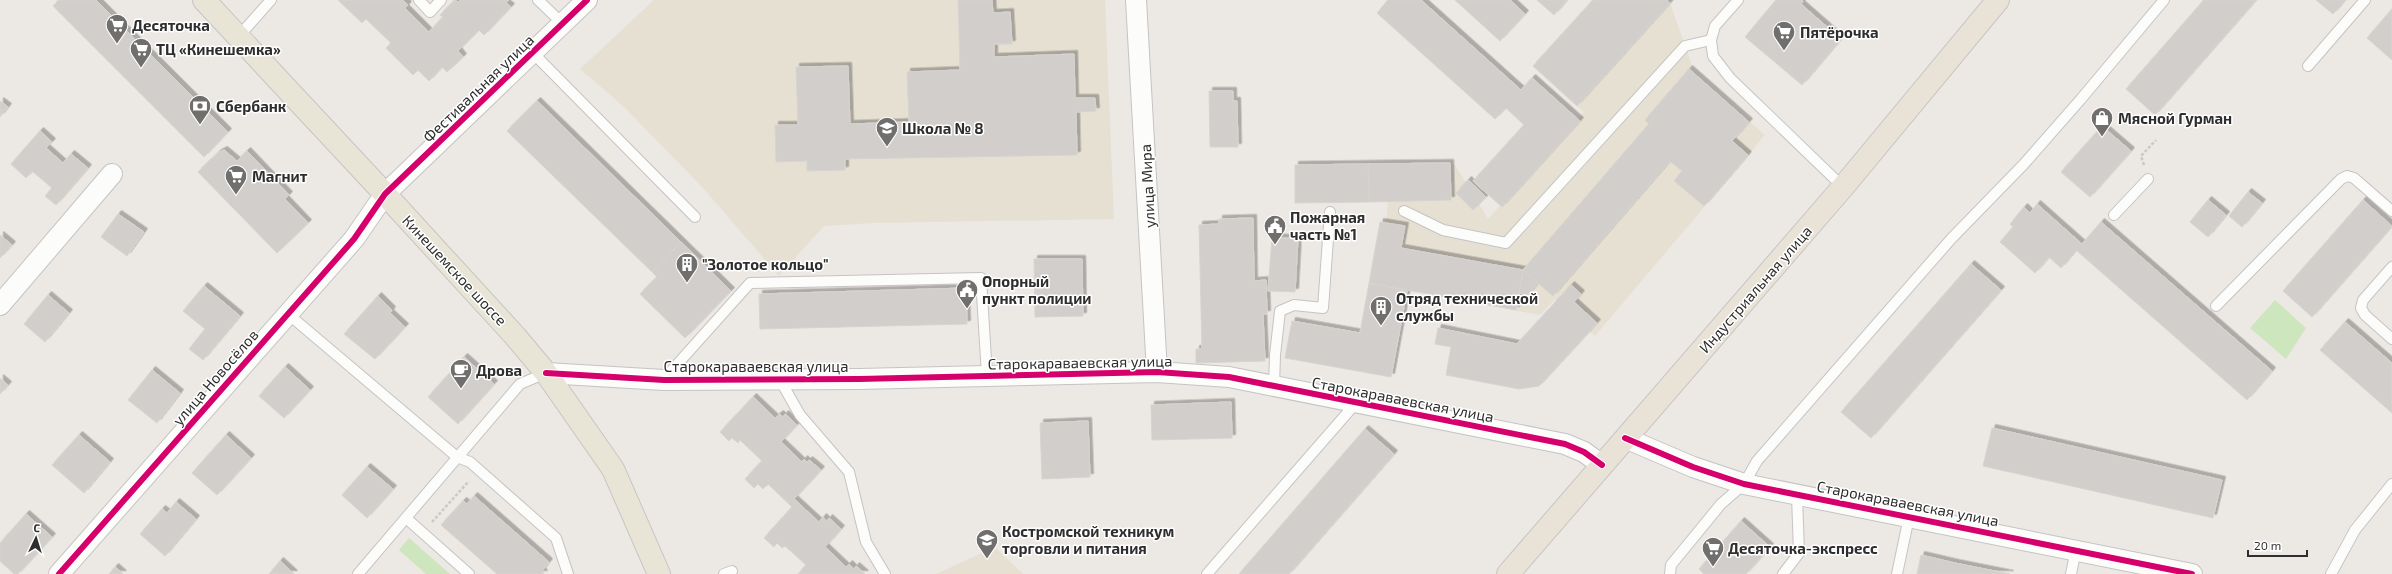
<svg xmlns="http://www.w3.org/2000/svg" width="2392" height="574" font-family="'Exo 2',sans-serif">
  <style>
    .education { fill: #e6e0d3 }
    .green { fill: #cee6be }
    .building { fill: #d1cecb; stroke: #d7d4d0; filter: url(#shadow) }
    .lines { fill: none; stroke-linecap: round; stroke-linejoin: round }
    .service-casing { stroke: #c5c4c5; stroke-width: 12 }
    .minor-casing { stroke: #c5c4c5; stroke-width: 22 }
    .primary-casing { stroke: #c6c5c4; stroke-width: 24 }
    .trunk-casing { stroke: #c6c5c4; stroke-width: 24 }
    .path { stroke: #c9c9c8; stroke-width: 2.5; stroke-dasharray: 3 2; stroke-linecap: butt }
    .service { stroke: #fcfcfb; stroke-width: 10 }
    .minor { stroke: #fcfcfb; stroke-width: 20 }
    .primary { stroke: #e8e4d6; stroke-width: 22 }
    .trunk { stroke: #e9e2d6; stroke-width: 22 }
    .cycleway-casing { stroke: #fff; stroke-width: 8 }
    .cycleway { stroke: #d6006c; stroke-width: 6 }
    .labels { text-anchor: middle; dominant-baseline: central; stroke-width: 3; stroke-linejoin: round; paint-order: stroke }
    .poi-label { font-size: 15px; font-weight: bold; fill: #2e2e2e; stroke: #fff; text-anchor: start }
    .street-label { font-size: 15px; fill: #2e2e2e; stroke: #fff }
  </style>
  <defs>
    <filter id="shadow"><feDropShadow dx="3.5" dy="-3.5" stdDeviation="0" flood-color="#0004"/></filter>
  </defs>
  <rect width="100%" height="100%" fill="#ece8e4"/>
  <g class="education">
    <path d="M654,0H1105L1114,219L873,223L824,226L779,276L704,189L624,107L580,69Z"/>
    <path d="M1670,3L1692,65L1689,69L1765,135L1595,336L1555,299L1540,315L1369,283L1380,222L1386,223L1388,202L1368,164L1450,163L1455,165L1488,219L1584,112L1577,106Z"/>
    <path d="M995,547L1023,574H936Z"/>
  </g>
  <g class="green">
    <path d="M2275,300L2306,328L2286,359L2250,328Z"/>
    <path d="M409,538L450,574H426L399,550Z"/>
  </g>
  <g class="building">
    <path d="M59,0H96L228,132L204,157L53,6Z"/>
    <path d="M338,0H403L408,5L405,8L429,32L443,17L440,15L455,0L458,2L461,0H509L506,3L511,7L484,35L479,30L458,51L463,57L447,72L442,67L429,81L418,70L413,75L386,48L391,43L366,19L362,23Z"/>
    <path d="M958,0H992L993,13L1010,12L1012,44H994V57L1074,54L1075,98H1095L1096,111L1076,112L1077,155L845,159V170L807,171V161L776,162L775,125H798L796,67L848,66L850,124L909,122L907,72L960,70Z"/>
    <path d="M1388,0H1421L1521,90L1532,78L1580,121L1502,207L1473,181L1524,125L1506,108L1495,119L1377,13Z"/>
    <path d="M1455,0H1510L1525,14L1500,41Z"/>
    <path d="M1537,0H1567L1554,15Z"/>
    <path d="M1593,0H1667L1670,3L1577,106L1533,66Z"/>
    <path d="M1776,0H1802L1803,1L1801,4L1841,39L1802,85L1745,37Z"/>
    <path d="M2204,0H2256L2155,115L2126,89Z"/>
    <path d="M2316,0H2345L2333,14Z"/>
    <path d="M2392,9V60L2367,38Z"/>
    <path d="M1689,69L1749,122L1732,141L1748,155L1704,206L1674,181L1682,171L1670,161L1553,296L1523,270L1649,124L1645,120Z"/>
    <path d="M1209,91H1233V101H1237L1238,147H1210Z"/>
    <path d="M0,101L8,107L0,117Z"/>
    <path d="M537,101L681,242L652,272L507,131Z"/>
    <path d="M2102,126L2131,151L2090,197L2061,172Z"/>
    <path d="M40,131L52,142L46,148L63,163L71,154L88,168L56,205L45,196L52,188L32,171L26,178L11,164Z"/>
    <path d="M224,150L237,161L247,151L289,195L285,199L308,223L277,253L198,172L218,153Z"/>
    <path d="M1450,163L1451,200L1369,202L1368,164Z"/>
    <path d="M1368,164L1369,202L1295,203V165Z"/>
    <path d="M1468,180L1486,197L1473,210L1456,193Z"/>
    <path d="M2248,192L2262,203L2242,227L2229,216Z"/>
    <path d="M2208,200L2226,215L2208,237L2190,222Z"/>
    <path d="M2363,200L2392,226L2312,317L2283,291Z"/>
    <path d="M2037,204L2082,244L2101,222L2272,371L2247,400L2076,250L2061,268L2049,257L2035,273L2000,242L2013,227L2010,224L2024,207L2030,213Z"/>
    <path d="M118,214L144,232L127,256L101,237Z"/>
    <path d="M1253,218L1254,281L1266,280L1267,314H1263L1265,361L1196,363V349H1202L1199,225L1219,224V219Z"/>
    <path d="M1380,222L1405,226L1401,248L1523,270L1516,310L1369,283Z"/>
    <path d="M0,235L12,245L0,258Z"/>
    <path d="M1272,237L1298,239L1295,292L1268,291Z"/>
    <path d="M681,242L731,291L685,338L640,294L657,277L652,272Z"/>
    <path d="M1034,259H1082L1083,316L1035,317Z"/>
    <path d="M1971,264L2001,290L1871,438L1841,412Z"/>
    <path d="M1523,270L1538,283L1528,295L1519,293Z"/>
    <path d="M1369,283L1407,291L1391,377L1285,358L1292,321L1360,333Z"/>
    <path d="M1571,285L1581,294L1574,302L1597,323L1539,386L1519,389L1446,375L1451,347L1435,344L1438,328L1517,344Z"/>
    <path d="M204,286L240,316L203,360L189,349L205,329L183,311Z"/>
    <path d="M966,288L967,324L760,329L759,294Z"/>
    <path d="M48,295L69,313L45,342L24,324Z"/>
    <path d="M378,296L392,310L390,313L405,327L375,359L344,334Z"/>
    <path d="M2345,322L2392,363V413L2320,350Z"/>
    <path d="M464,357L494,384L458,424L428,397Z"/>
    <path d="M285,367L310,390L284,418L259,396Z"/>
    <path d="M152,370L180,393L157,423L128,400Z"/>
    <path d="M0,378L8,385L0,394Z"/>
    <path d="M753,397L775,418L780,414L783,417L785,414L797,425L781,442L802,462L804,459L807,462L809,460L821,470L794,499L819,522L823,517L827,521L829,518L841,529L825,547L846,567L849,564L854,569L856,566L865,574H798L806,565L785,546L782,548L777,543L774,547L764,538L792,507L768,484L763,489L758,484L754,488L745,479L762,461L740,440L738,443L732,438L729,441L720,432Z"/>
    <path d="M1231,402L1232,438L1152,440L1151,405Z"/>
    <path d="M1088,421L1090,477L1042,479L1040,423Z"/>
    <path d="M1992,428L2222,480L2213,518L1983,466Z"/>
    <path d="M1365,429L1394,454L1289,574H1239Z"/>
    <path d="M79,435L110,462L84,493L52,465Z"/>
    <path d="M226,435L251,458L217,495L192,473Z"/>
    <path d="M367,467L393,489L367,518L342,495Z"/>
    <path d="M474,496L549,562L542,571L544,574H497L441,525L463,501L467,504Z"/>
    <path d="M176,502L196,519L165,556L140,534L162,509L167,513Z"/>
    <path d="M26,514L52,537L18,574H14L0,561V543Z"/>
    <path d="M1741,521L1770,547L1746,574H1704L1699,569Z"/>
    <path d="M1921,555L1955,563L2010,574H1917Z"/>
    <path d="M280,561L294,574H269Z"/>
    <path d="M115,567L123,574H109Z"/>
  </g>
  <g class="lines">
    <g class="service-casing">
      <g id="service">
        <path d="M419,0L430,12L441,0"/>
        <path d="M538,0L562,23"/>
        <path d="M1738,0L1715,26L1711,40L1713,56L1730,78L1843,187"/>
        <path d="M239,36L271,0"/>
        <path d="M533,53L695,217"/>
        <path d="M2308,66L2365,0"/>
        <path d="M1404,211L1443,230L1506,243L1685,46L1711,40"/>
        <path d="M2114,215L2148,179"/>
        <path d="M2392,267L2363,300L2361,308L2365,315L2392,339"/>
        <path d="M2216,306L2341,179L2347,176L2354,178L2392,211"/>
        <path d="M288,314L457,457L470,462L556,538L568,574"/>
        <path d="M664,379L750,283L981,278L987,376"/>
        <path d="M780,380L800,415L849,472L866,542L885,574"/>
        <path d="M1274,386L1275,355L1280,311L1294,305L1323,308L1330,212"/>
        <path d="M406,518L469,574"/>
        <path d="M358,574L520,384L546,373"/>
        <path d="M724,574L732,571"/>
        <path d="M1207,574L1356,403"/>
        <path d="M1670,574L1671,565L1721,504L1744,484L1757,461L1951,239L2024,164L2081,99L2164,0"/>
        <path d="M1783,574L1799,553L1797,495"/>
        <path d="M1897,574L1909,517"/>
        <path d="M2071,574L2076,550"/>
        <path d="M2331,574L2355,530L2392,484"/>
      </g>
    </g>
    <g class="minor-casing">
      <g id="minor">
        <path d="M1136,0L1157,372"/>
        <path d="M0,305L112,174"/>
        <path d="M546,373L664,380L859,379L1157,372L1229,377L1565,444L1584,452L1602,465"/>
        <path d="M1625,438L1693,467L1744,484L2192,574"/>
        <path d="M59,574L354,239L385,194L587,0"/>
      </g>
    </g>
    <g class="primary-casing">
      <path id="primary" d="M204,0L385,194L515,336L546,373L613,469L659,574"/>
    </g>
    <g class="trunk-casing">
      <path id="trunk" d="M1508,574L1843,187L1998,0"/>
    </g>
    <g class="path">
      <path d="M2144,165L2141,156L2156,140"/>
      <path d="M432,522L469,481"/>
    </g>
    <use href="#service" class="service"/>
    <use href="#minor" class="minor"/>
    <use href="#primary" class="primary"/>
    <use href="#trunk" class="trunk"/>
    <g class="cycleway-casing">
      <g id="cycleway">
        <path d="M546,373L664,380L859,379L1157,372L1229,377L1565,444L1584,452L1602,465"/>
        <path d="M1625,438L1693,467L1744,484L2192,574"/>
        <path d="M59,574L354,239L385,194L587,0"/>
      </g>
    </g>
    <use href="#cycleway" class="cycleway"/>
  </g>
  <defs>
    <g id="supermarket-pin" transform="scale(1.15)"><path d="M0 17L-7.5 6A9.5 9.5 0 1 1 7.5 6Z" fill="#706f6e" stroke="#fff"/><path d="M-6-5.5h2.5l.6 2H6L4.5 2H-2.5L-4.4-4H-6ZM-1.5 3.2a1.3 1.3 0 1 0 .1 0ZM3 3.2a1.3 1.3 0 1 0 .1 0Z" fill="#fff"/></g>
    <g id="bank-pin" transform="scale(1.15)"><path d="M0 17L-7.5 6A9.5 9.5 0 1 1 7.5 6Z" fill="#706f6e" stroke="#fff"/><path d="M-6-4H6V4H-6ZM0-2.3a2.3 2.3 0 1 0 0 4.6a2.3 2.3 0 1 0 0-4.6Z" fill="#fff"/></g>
    <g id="shop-pin" transform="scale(1.15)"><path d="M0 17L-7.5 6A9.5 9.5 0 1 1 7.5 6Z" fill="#706f6e" stroke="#fff"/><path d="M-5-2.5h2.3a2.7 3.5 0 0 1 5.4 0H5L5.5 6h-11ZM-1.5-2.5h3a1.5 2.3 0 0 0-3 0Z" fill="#fff"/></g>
    <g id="school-pin" transform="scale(1.15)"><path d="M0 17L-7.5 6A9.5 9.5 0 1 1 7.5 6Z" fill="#706f6e" stroke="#fff"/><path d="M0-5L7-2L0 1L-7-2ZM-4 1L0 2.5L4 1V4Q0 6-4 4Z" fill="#fff"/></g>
    <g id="civic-pin" transform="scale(1.15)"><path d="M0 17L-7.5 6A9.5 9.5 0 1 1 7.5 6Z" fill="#706f6e" stroke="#fff"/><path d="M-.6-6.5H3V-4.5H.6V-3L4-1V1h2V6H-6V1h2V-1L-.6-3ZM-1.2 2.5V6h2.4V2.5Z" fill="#fff"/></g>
    <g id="building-pin" transform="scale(1.15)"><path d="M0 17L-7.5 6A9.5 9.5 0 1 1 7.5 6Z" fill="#706f6e" stroke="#fff"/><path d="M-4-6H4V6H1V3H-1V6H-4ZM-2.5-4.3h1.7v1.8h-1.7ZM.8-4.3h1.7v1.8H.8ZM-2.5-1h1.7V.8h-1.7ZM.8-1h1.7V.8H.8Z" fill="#fff"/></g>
    <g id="cafe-pin" transform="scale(1.15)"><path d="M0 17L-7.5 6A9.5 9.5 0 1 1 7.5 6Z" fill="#706f6e" stroke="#fff"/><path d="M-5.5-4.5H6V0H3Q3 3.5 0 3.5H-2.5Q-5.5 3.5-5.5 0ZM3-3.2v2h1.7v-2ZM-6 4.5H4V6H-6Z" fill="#fff"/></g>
    <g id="university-pin" transform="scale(1.15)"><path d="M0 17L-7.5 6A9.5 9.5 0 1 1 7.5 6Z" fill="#706f6e" stroke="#fff"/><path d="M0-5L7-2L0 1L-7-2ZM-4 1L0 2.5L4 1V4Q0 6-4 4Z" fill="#fff"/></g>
  </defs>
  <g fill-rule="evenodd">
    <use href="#supermarket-pin" x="117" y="25"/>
    <use href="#supermarket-pin" x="1784" y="32"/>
    <use href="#supermarket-pin" x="141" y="49"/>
    <use href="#bank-pin" x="200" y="106"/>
    <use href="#shop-pin" x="2102" y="118"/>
    <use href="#school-pin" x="887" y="128"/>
    <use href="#supermarket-pin" x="236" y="176"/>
    <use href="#civic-pin" x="1275" y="226"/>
    <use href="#building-pin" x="687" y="264"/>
    <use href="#civic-pin" x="967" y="290"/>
    <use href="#building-pin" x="1381" y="307"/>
    <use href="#cafe-pin" x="461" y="370"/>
    <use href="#university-pin" x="987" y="540"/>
    <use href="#supermarket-pin" x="1713" y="548"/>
  </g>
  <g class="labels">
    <g class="poi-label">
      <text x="132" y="25">Десяточка</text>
      <text x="1800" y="32">Пятёрочка</text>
      <text x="156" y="49">ТЦ «Кинешемка»</text>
      <text x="216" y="106">Сбербанк</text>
      <text x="2118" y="118">Мясной Гурман</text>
      <text x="902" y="128">Школа № 8</text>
      <text x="252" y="176">Магнит</text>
      <text x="1290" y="217">Пожарная<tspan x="1290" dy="17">часть №1</tspan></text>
      <text x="702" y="264">"Золотое кольцо"</text>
      <text x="982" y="281">Опорный<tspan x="982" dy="17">пункт полиции</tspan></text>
      <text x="1396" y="298">Отряд технической<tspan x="1396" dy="17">службы</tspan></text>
      <text x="476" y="370">Дрова</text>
      <text x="1002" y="531">Костромской техникум<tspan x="1002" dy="17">торговли и питания</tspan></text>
      <text x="1728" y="548">Десяточка-экспресс</text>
    </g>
    <g class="street-label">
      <text transform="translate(478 88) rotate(-44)">Фестивальная улица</text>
      <text transform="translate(1147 186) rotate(-93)">улица Мира</text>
      <text transform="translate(455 270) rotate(47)">Кинешемское шоссе</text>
      <text transform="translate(1755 289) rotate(-49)">Индустриальная улица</text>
      <text transform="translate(1080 362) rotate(-1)">Старокараваевская улица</text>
      <text x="756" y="366">Старокараваевская улица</text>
      <text transform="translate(215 377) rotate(-49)">улица Новосёлов</text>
      <text transform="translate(1403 399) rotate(11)">Старокараваевская улица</text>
      <text transform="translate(1908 503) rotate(11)">Старокараваевская улица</text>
    </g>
  </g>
  <g transform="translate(36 538) rotate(4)" stroke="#ffffff" stroke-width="3" paint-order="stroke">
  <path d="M0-3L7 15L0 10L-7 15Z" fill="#2e2e2e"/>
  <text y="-6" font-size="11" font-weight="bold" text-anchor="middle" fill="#2e2e2e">С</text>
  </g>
  <path d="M2248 550v6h59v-6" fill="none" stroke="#2e2e2e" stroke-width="2"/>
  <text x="2254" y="550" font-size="12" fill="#2e2e2e" stroke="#ffffff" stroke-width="3" paint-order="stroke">20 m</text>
</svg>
